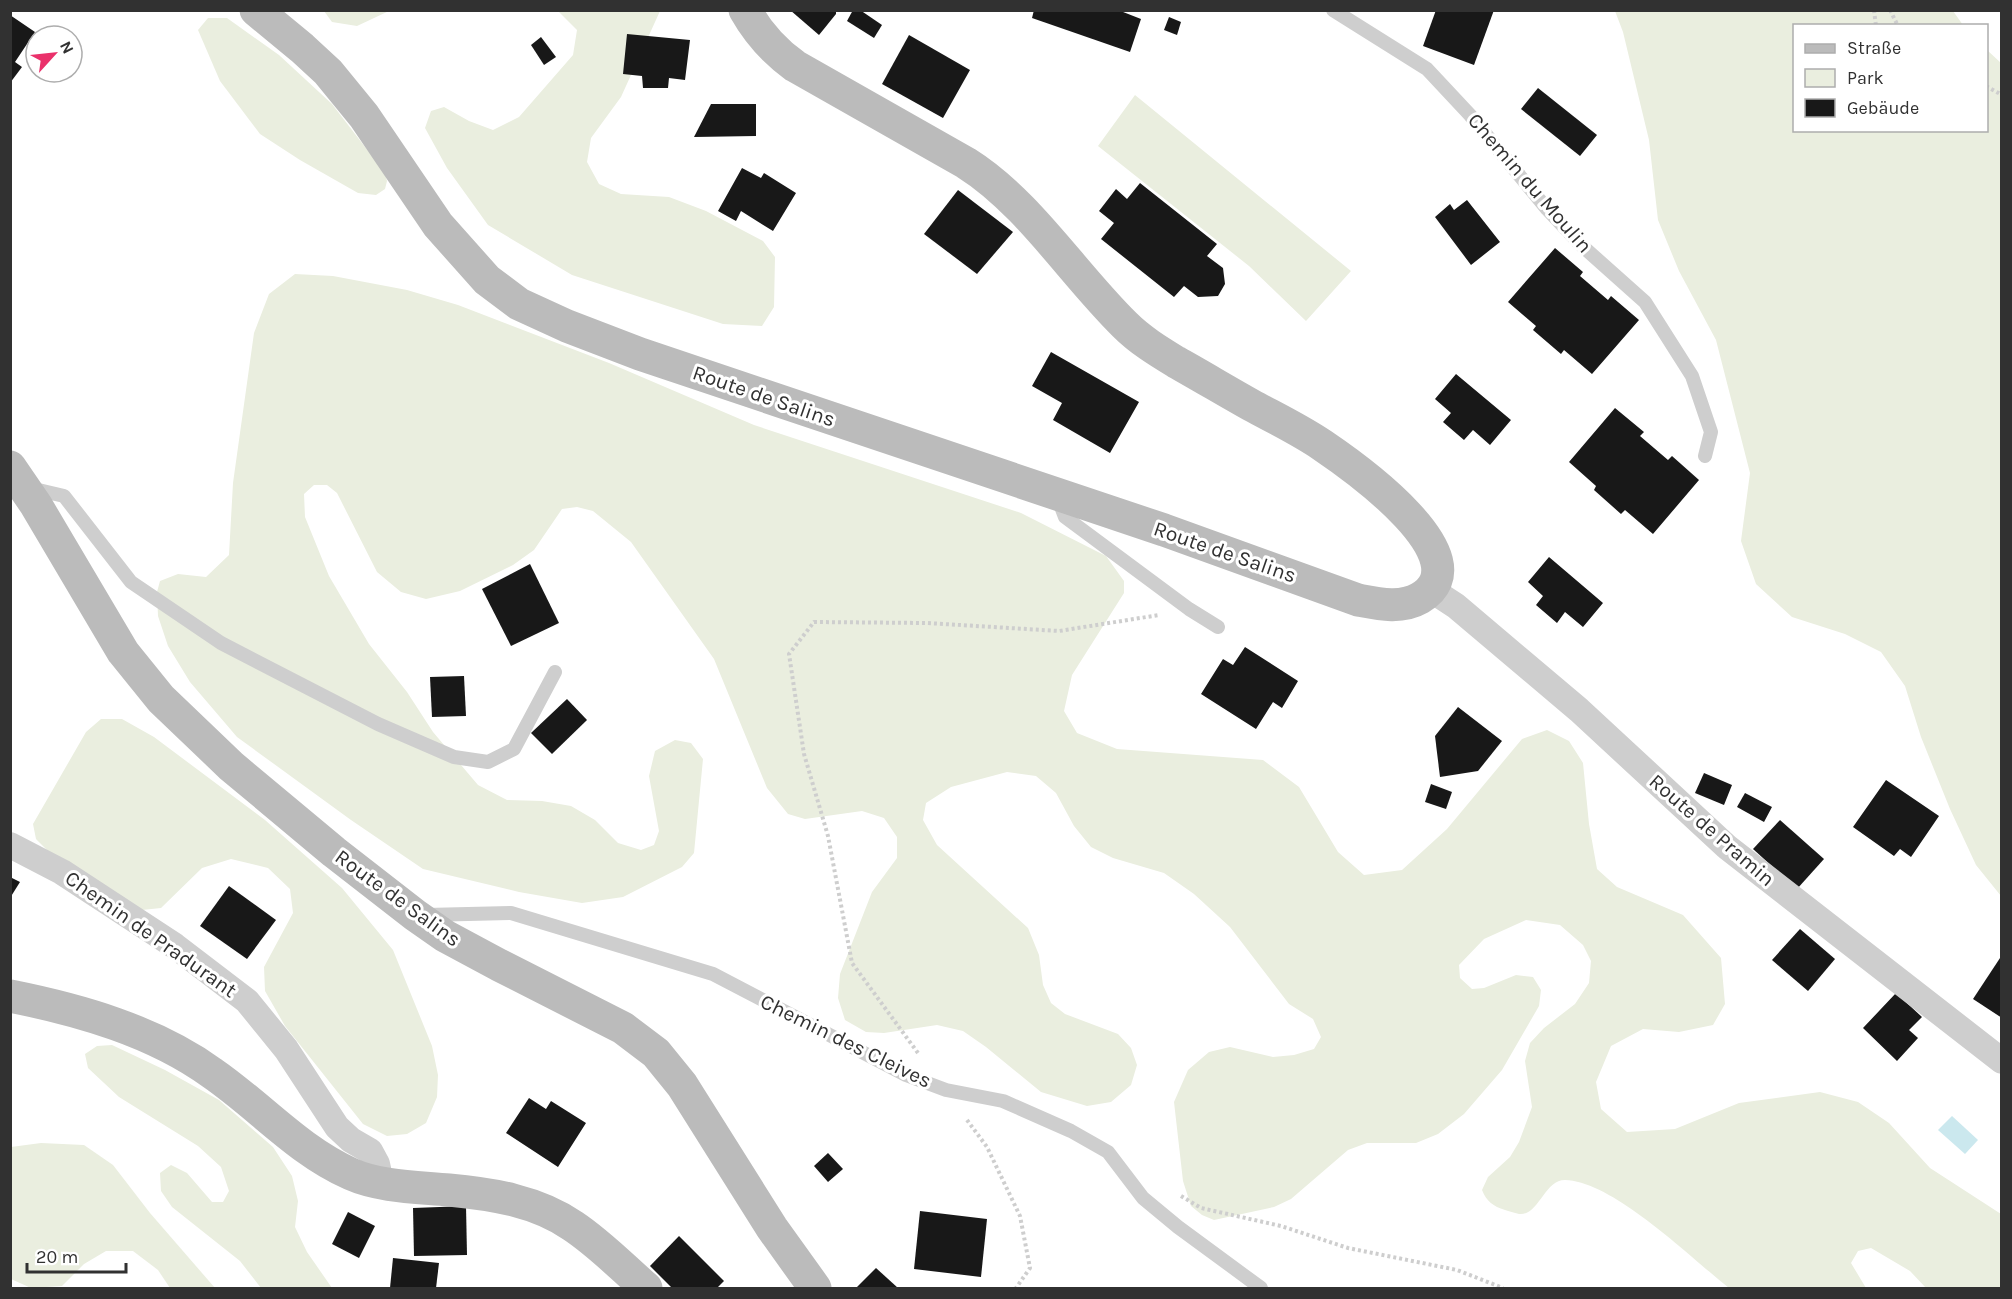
<svg xmlns="http://www.w3.org/2000/svg" width="2012" height="1299" font-family="Karla,sans-serif">
  <style>
    .green { fill: #eaeedf }
    .water { fill: #cbe8ee }
    .building { fill: #181818 }
    .lines { fill: none; stroke-linecap: round; stroke-linejoin: round }
    .path { stroke: #cecece; stroke-width: 4; stroke-dasharray: 3 3; stroke-linecap: butt }
    .lane { stroke: #cecece; stroke-width: 14 }
    .street { stroke: #cecece; stroke-width: 26 }
    .secondary { stroke: #bbb; stroke-width: 33 }
    .labels { text-anchor: middle; dominant-baseline: central; stroke-width: 6; stroke-linejoin: round; paint-order: stroke }
    .street-label { font-size: 21px; fill: #313131; stroke: #fff }
  </style>
  <rect width="100%" height="100%" fill="#fff"/>
  <g class="green">
    <path d="M324,11H389L357,26L332,22Z"/>
    <path d="M558,11H660L621,97L591,138L587,162L599,184L621,194L669,197L706,211L763,241L775,257L774,307L762,326L723,324L572,275L488,225L447,168L425,128L431,111L444,107L469,121L493,130L519,117L573,55L577,30Z"/>
    <path d="M1615,11H1953L1963,25L1794,26V130H1986L1987,50L2001,63V896L1976,865L1950,809L1921,737L1905,686L1881,652L1845,634L1792,617L1756,584L1741,541L1750,473L1716,340L1679,271L1658,220L1649,140L1623,32Z"/>
    <path d="M208,18H227L279,55L332,104L385,173L387,181L385,189L376,195L358,193L300,160L260,134L220,81L198,30Z"/>
    <path d="M1135,95L1351,271L1306,321L1249,266L1098,146Z"/>
    <path d="M295,274L333,276L407,290L458,305L609,363L754,425L1021,513L1106,556L1124,581V593L1072,675L1064,711L1077,733L1117,749L1263,760L1299,787L1338,852L1364,875L1402,870L1447,829L1522,739L1547,730L1569,741L1583,763L1589,824L1597,869L1617,887L1683,915L1721,958L1725,1004L1713,1025L1679,1032L1643,1029L1611,1046L1596,1082L1601,1109L1627,1132L1675,1129L1739,1103L1820,1092L1858,1102L1889,1123L1930,1168L2001,1214V1288H1926L1910,1271L1871,1248L1858,1251L1851,1263L1866,1288H1729C1691,1258 1613,1181 1565,1180C1544,1180 1539,1216 1519,1214C1514,1213 1509,1211 1505,1210C1493,1206 1487,1202 1482,1190L1488,1177L1510,1157L1519,1142L1532,1107L1525,1061L1530,1043L1544,1028L1575,1004L1589,983L1591,961L1583,945L1560,925L1526,920L1484,939L1459,965L1460,978L1472,989L1484,988L1516,975L1533,977L1541,990L1539,1006L1502,1070L1464,1114L1438,1134L1416,1143H1367L1348,1150L1291,1199L1274,1207L1214,1220L1202,1215L1191,1206L1183,1181L1174,1102L1188,1070L1209,1052L1230,1047L1273,1057L1294,1055L1314,1049L1321,1037L1313,1019L1289,1004L1230,927L1194,894L1164,873L1113,858L1091,847L1074,826L1056,793L1036,776L1007,772L951,787L926,803L923,820L937,845L1028,928L1039,955L1043,985L1051,1003L1065,1014L1118,1034L1131,1048L1137,1065L1131,1085L1111,1102L1087,1106L1041,1092L986,1047L963,1031L937,1025L884,1033L866,1032L845,1020L838,998L840,974L872,892L897,858V837L884,818L862,811L805,819L788,814L767,788L714,659L631,542L593,511L577,507L562,509L534,550L513,565L460,591L426,599L401,592L377,572L337,493L327,485H314L304,494L305,517L329,576L369,644L407,692L433,732L478,785L507,800L542,801L571,806L595,820L618,843L641,850L654,845L659,831L649,776L655,751L675,740L691,743L703,759L694,853L682,867L623,897L582,903L519,892L423,869L351,820L237,737L190,682L168,646L158,616L157,592L160,581L178,574L206,577L229,555L233,483L254,333L269,294Z"/>
    <path d="M101,719H122L154,737L265,820L342,888L393,950L432,1046L438,1075L437,1097L426,1123L407,1134L387,1136L363,1124L285,1026L265,991L264,967L293,913L290,889L268,868L231,859L202,868L161,908L142,910L50,853L36,839L33,824L86,732Z"/>
    <path d="M112,1045L165,1070L219,1100L273,1147L292,1176L298,1201L295,1227L307,1252L332,1288H261L240,1261L172,1207L161,1191L160,1173L171,1165L187,1173L212,1202H223L229,1191L221,1167L198,1146L119,1097L88,1068L85,1054L97,1046Z"/>
    <path d="M41,1143L84,1145L113,1165L150,1213L215,1288H170L158,1270L133,1251H106L84,1264L62,1286L31,1288L11,1279V1147Z"/>
  </g>
  <path class="water" d="M1952,1116L1978,1140L1965,1154L1938,1130Z"/>
  <g class="building">
    <path d="M790,10H836V14L819,35Z"/>
    <path d="M853,10H860L882,25L874,38L847,21Z"/>
    <path d="M1034,10H1118L1141,19L1130,52L1032,18Z"/>
    <path d="M1436,10H1494L1474,65L1423,46Z"/>
    <path d="M10,15L35,32L15,62L22,67L10,83Z"/>
    <path d="M1169,17L1181,22L1177,35L1164,30Z"/>
    <path d="M627,34L690,40L685,80L669,78L668,88H643L642,76L623,74Z"/>
    <path d="M909,35L970,70L943,118L882,84Z"/>
    <path d="M541,37L556,57L544,65L531,45Z"/>
    <path d="M1538,88L1597,135L1580,156L1521,109Z"/>
    <path d="M711,104H756V136L694,137Z"/>
    <path d="M742,168L761,178L764,173L796,193L773,231L741,211L736,221L718,211Z"/>
    <path d="M1140,183L1217,244L1207,256L1223,268L1225,284L1218,296L1198,297L1184,286L1174,297L1101,239L1114,223L1099,211L1116,189L1127,199Z"/>
    <path d="M958,190L1013,232L977,274L924,234Z"/>
    <path d="M1467,200L1500,242L1471,265L1435,217L1450,204L1454,210Z"/>
    <path d="M1555,248L1583,272L1580,276L1608,300L1611,296L1639,320L1592,374L1564,350L1561,354L1533,330L1536,326L1508,302Z"/>
    <path d="M1051,352L1139,402L1110,453L1053,420L1062,403L1032,386Z"/>
    <path d="M1456,374L1511,420L1490,445L1473,430L1464,440L1443,422L1451,413L1435,399Z"/>
    <path d="M1615,408L1644,432L1640,436L1668,460L1672,456L1699,480L1653,534L1625,510L1621,514L1594,490L1596,486L1569,462Z"/>
    <path d="M1549,557L1603,603L1583,627L1565,612L1557,623L1536,605L1543,596L1528,582Z"/>
    <path d="M530,564L559,623L511,646L482,589Z"/>
    <path d="M1245,647L1298,681L1282,708L1273,702L1256,729L1201,694L1223,659L1233,665Z"/>
    <path d="M464,676L466,716L432,717L430,677Z"/>
    <path d="M567,699L587,720L552,754L531,733Z"/>
    <path d="M1458,707L1502,741L1478,771L1440,777L1435,736Z"/>
    <path d="M1704,773L1732,785L1724,805L1695,793Z"/>
    <path d="M1886,780L1939,816L1911,857L1900,849L1894,856L1853,827Z"/>
    <path d="M1431,784L1452,792L1446,809L1425,802Z"/>
    <path d="M1745,793L1772,807L1764,822L1737,807Z"/>
    <path d="M1780,820L1824,859L1797,889L1753,849Z"/>
    <path d="M10,877L20,882L10,898Z"/>
    <path d="M229,886L276,920L247,959L200,926Z"/>
    <path d="M1800,929L1835,959L1808,991L1772,960Z"/>
    <path d="M2002,955V1018L1973,999Z"/>
    <path d="M1896,993L1922,1017L1909,1030L1918,1038L1897,1061L1863,1028Z"/>
    <path d="M529,1098L546,1109L551,1101L586,1123L558,1167L506,1133Z"/>
    <path d="M828,1153L843,1169L828,1182L814,1166Z"/>
    <path d="M466,1206L467,1255L414,1256L413,1208Z"/>
    <path d="M920,1211L987,1219L981,1277L914,1269Z"/>
    <path d="M348,1212L375,1226L359,1258L332,1244Z"/>
    <path d="M679,1236L724,1281L717,1288H672L650,1266Z"/>
    <path d="M393,1258L439,1263L436,1288H390Z"/>
    <path d="M876,1268L898,1288H856Z"/>
  </g>
  <g class="lines">
    <g class="path">
      <path d="M1874,10L1876,26"/>
      <path d="M1890,10L1898,26"/>
      <path d="M1986,86L2002,95"/>
      <path d="M918,1053L852,963L828,836L804,754L789,654L814,622L927,623L1059,631L1159,615"/>
      <path d="M967,1120L987,1147L1020,1216L1030,1268L1016,1288"/>
      <path d="M1181,1196L1201,1208L1281,1226L1348,1248L1457,1270L1503,1288"/>
    </g>
    <g class="lane">
      <path d="M1333,10L1427,69L1470,115L1547,209L1580,244L1645,302L1692,376L1711,432L1705,456"/>
      <path d="M30,488L64,496L131,582L221,643L378,724L454,757L488,762L514,749L555,672"/>
      <path d="M1057,496L1065,517L1189,609L1218,627"/>
      <path d="M426,915L511,913L713,974L906,1075L946,1090L1003,1101L1071,1131L1108,1152L1143,1198L1178,1227L1261,1288"/>
    </g>
    <g class="street">
      <path d="M1430,589L1456,606L1579,710L1727,847L2002,1061"/>
      <path d="M10,845L62,872L175,946L247,1001L286,1049L337,1127L351,1140L370,1151L377,1164L381,1182"/>
    </g>
    <g class="secondary">
      <path d="M256,10L302,48L328,72L364,116L438,225L487,280L519,304L567,326L640,354L1164,530L1358,600C1379,604 1401,609 1420,598C1485,559 1353,466 1322,445C1300,430 1275,418 1251,405C1226,391 1201,376 1176,362C1158,351 1140,340 1125,325C1072,273 1028,202 966,163L795,66C774,51 758,33 745,10"/>
      <path d="M10,467L36,505L123,652L161,699L231,766L334,852L415,915L445,936L499,965L623,1028L656,1053L682,1085L772,1228L815,1288"/>
      <path d="M10,996C80,1010 154,1031 212,1073C260,1106 297,1150 351,1174C380,1187 417,1187 449,1190C492,1194 537,1201 573,1226C600,1244 622,1267 646,1288"/>
    </g>
  </g>
  <g class="labels">
    <g class="street-label">
      <text transform="translate(1530 183) rotate(49)">Chemin du Moulin</text>
      <text transform="translate(764 396) rotate(19)">Route de Salins</text>
      <text transform="translate(1225 552) rotate(19)">Route de Salins</text>
      <text transform="translate(1712 830) rotate(41)">Route de Pramin</text>
      <text transform="translate(398 898) rotate(36)">Route de Salins</text>
      <text transform="translate(151 934) rotate(35)">Chemin de Pradurant</text>
      <text transform="translate(846 1041) rotate(26)">Chemin des Cleives</text>
    </g>
  </g>
  <rect width="2012" height="1299" fill="none" stroke="#313131" stroke-width="24"/>
  <rect x="1793" y="24" width="195" height="108" fill="#ffffff" stroke="#adadad" stroke-width="1.5"/>
  <rect x="1805" y="44" width="30" height="9" fill="#bbbbbb" stroke="#adadad" stroke-width="1.5"/>
  <text x="1847" y="54" font-size="18" fill="#313131">Straße</text>
  <rect x="1805" y="69" width="30" height="18" fill="#eaeedf" stroke="#adadad" stroke-width="1.5"/>
  <text x="1847" y="84" font-size="18" fill="#313131">Park</text>
  <rect x="1805" y="99" width="30" height="18" fill="#181818" stroke="#adadad" stroke-width="1.5"/>
  <text x="1847" y="114" font-size="18" fill="#313131">Gebäude</text>
  <g transform="translate(54 54) rotate(63)"><circle r="28" fill="#ffffff" stroke="#adadad" stroke-width="1.5"/>
  <path d="M0-4.5L10 22L0 15L-10 22Z" fill="#ea316b"/>
  <text y="-9" font-size="16" font-weight="bold" text-anchor="middle" fill="#313131">N</text>
  </g>
  <path d="M27 1263v9h99v-9" fill="none" stroke="#313131" stroke-width="3"/>
  <text x="36" y="1263" font-size="18" fill="#313131" stroke="#ffffff" stroke-width="4.5" paint-order="stroke">20 m</text>
</svg>
